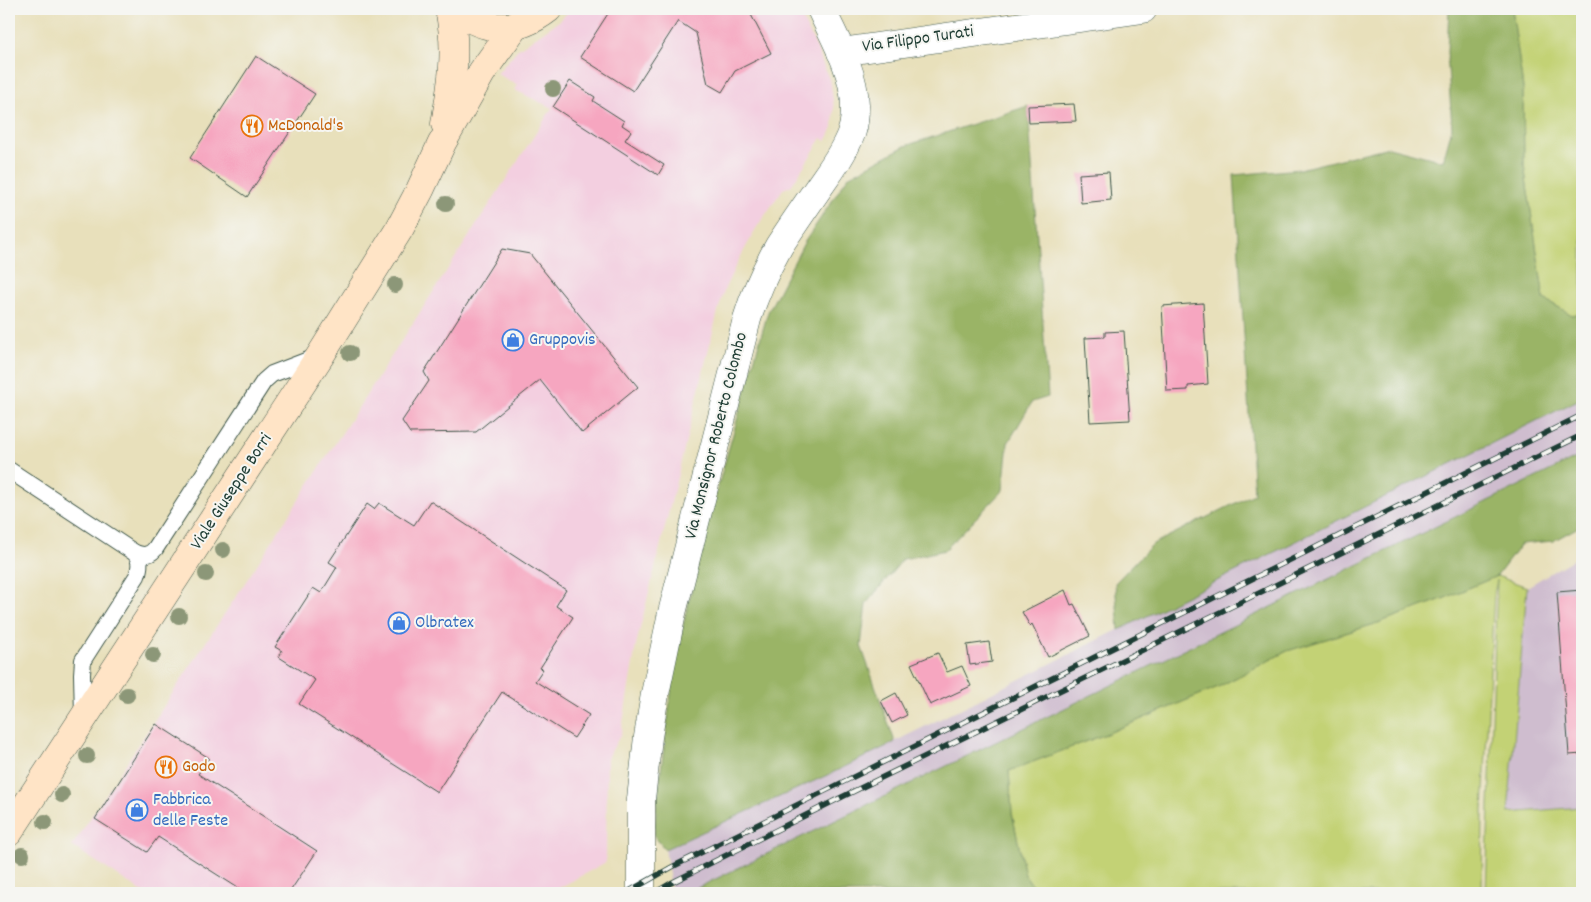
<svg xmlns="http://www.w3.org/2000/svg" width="1591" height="902" font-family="Dekko,sans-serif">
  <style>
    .built { fill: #f3cfe0 }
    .industrial { fill: #cfbdcf }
    .green { fill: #c3d275; stroke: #718854 }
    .forest { fill: #9ab466; stroke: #5c784d }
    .building { fill: #f6a6c0 }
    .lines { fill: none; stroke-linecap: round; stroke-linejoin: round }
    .lane-casing { stroke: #3d5548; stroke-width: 18 }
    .street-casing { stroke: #3d5548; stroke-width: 29 }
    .secondary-casing { stroke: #3d5548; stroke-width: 29 }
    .lane { stroke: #fff; stroke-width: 16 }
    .street { stroke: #fff; stroke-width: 28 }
    .secondary { stroke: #ffe4c6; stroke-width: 28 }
    .rail-casing { stroke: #1f3d34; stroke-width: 5.5 }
    .rail { stroke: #f6f6f2; stroke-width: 4; stroke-dasharray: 11; stroke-linecap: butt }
    .tree { fill: #8c9778 }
    .labels { text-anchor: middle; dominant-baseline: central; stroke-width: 4; stroke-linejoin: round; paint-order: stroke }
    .street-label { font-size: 18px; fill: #1f3d34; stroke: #f6f6f2 }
    .food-label { font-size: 18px; fill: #c56008; stroke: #f6f6f2; text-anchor: start }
    .shop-label { font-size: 18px; fill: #366cbe; stroke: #f6f6f2; text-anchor: start }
  </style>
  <rect width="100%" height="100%" fill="#f6f6f2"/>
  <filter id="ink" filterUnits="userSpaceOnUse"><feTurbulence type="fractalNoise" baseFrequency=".02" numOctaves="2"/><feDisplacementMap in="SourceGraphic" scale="10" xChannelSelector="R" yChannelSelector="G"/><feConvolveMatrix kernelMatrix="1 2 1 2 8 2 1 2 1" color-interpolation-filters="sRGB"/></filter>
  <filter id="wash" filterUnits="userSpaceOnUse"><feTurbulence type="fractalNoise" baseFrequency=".0096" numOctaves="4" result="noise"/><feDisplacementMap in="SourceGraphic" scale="20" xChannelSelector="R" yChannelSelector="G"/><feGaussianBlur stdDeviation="1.12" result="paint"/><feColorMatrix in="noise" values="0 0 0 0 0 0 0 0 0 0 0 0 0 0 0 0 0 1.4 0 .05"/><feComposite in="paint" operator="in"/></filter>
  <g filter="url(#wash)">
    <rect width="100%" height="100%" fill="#e8e0bb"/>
    <path class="built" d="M571,9H797L814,42L831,84L834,108L833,127L829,136L826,141L822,138L791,186L783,189L757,227L736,265L725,288L718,311L636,645L621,734L607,759L606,862L550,893H144L72,846L258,563L552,108L515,90L518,85L497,74L517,50L559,21Z"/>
    <g class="industrial">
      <path d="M1582,398V455L687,893H672L665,849L834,772Z"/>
      <path d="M1582,554V807L1507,814L1527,587Z"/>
    </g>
    <g class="green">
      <path d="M1512,9H1582V313L1572,315L1544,299L1524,165L1523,88Z"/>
      <path d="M1497,576L1527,587L1508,813L1582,807V893H1486L1497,580L1494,594L1483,810L1482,893H1038L1025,875L1012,813L1009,771L1106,734L1218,687L1287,651L1378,623L1445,598Z"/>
    </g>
    <g class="forest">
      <path d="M1449,9H1512L1523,88L1524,165L1544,299L1572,315L1582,313V398L1119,630L1115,583L1153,544L1254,494L1234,175L1300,169L1389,147L1443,161L1452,128L1447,52Z"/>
      <path d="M1028,106L1048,397L1032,402L1008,443L1003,490L945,550L903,559L866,604L861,646L895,742L834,772L665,849L654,836L657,801L676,655L706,528L768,312L804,243L848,177L905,146Z"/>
      <path d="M1582,455V525L1553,541L1521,544L1497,576L1445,598L1378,623L1287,651L1218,687L1106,734L1009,771L1012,813L1025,875L1038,893H687Z"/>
    </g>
    <g id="blocks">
      <g class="building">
        <path d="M611,9H748L771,53L735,71L722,92L708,84L696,33L678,21L633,91L580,57Z"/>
        <path d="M256,56L315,94L247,197L190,158Z"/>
        <path d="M570,81L595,97L593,101L624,121L622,125L631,131L625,140L664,165L658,175L553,107Z"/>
        <path d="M1074,104L1076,121L1029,123L1028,106Z"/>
        <path d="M1109,172L1111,200L1081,203L1079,174Z"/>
        <path d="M502,249L530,254L638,387L582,433L540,380L476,432L410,433L402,421L429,381L424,372Z"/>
        <path d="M1203,303L1208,384L1188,386V390L1167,391L1162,306Z"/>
        <path d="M1124,331L1130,420L1090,422L1085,338L1105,337V332Z"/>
        <path d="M430,501L566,590L556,606L573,617L540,668L543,669L535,681L589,715L574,738L502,692L437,792L299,704L315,680L279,657L282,651L275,647L313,588L321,593L337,567L329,562L367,504L374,509L379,503L414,525Z"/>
        <path d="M1065,590L1071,605L1074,604L1090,636L1048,657L1032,624L1030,626L1022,612Z"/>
        <path d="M1582,590V754L1569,755L1557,592Z"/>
        <path d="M989,642L992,662L970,665L967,645Z"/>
        <path d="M938,653L947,672L962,666L971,686L930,705L911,664Z"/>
        <path d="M896,693L907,715L892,723L881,701Z"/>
        <path d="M156,724L209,758L198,774L317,851L289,893H246L158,837L147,852L95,819Z"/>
      </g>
    </g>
  </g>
  <g filter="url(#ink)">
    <use href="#blocks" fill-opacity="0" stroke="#3d5548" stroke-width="1"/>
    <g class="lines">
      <g class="lane-casing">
        <g id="lane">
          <path d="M9,470L135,553C143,556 149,556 155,549L264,381L272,374L319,356"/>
          <path d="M83,716L82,674L83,660L137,576C140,567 141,560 135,553"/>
        </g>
      </g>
      <g class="street-casing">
        <g id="street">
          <path d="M841,52L1143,9"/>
          <path d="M641,893V799L648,737L655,694L672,613L747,319C755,293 766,269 779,246C794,223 810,200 826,177C836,163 846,148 852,131C855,122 855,114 855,105C854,71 835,39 821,9"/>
        </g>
      </g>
      <g class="secondary-casing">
        <g id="secondary">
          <path d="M455,9C487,33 517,33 548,9"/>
          <path d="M445,124C452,84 458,49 449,9"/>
          <path d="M9,832L320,356L400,228L420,190L442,143L482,72L515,26"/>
        </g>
      </g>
      <use href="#lane" class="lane"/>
      <use href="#street" class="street"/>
      <use href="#secondary" class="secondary"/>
      <g class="rail-casing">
        <g id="rail">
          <path d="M626,893L672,867L1582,415"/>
          <path d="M654,893L671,883L842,797L1582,435"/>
        </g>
      </g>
      <use href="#rail" class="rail"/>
    </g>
    <g class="tree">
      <circle cx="553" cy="89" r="8"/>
      <circle cx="446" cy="204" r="8"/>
      <circle cx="395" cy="285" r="8"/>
      <circle cx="350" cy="353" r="8"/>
      <circle cx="223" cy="550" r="8"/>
      <circle cx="206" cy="574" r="8"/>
      <circle cx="179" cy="616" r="8"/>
      <circle cx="153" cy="655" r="8"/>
      <circle cx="127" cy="695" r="8"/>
      <circle cx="87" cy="756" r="8"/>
      <circle cx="62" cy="795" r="8"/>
      <circle cx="45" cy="822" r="8"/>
      <circle cx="22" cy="855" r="8"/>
    </g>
  </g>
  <defs>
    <g id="restaurant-ring" transform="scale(1.125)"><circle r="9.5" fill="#f6f6f2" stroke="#e8710a" stroke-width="1.5"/><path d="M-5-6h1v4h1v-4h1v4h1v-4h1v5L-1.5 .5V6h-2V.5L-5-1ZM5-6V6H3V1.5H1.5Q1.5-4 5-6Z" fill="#e8710a"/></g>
    <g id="shop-ring" transform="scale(1.125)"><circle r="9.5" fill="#f6f6f2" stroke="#3f7fe0" stroke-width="1.5"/><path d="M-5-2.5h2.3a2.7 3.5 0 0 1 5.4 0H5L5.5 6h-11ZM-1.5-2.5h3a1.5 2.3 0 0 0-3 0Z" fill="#3f7fe0"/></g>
  </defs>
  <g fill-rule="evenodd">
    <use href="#restaurant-ring" x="252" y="126"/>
    <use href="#shop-ring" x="513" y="340"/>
    <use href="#shop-ring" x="399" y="623"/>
    <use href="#restaurant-ring" x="166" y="767"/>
    <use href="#shop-ring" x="137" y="810"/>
  </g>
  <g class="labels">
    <g class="street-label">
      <text transform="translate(918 40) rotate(-8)">Via Filippo Turati</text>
      <text transform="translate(717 436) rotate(-76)">Via Monsignor Roberto Colombo</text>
      <text transform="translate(232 492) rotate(-57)">Viale Giuseppe Borri</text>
    </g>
    <g class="food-label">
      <text x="268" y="126">McDonald's</text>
      <text x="182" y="767">Godo</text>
    </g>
    <g class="shop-label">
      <text x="529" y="340">Gruppovis</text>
      <text x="415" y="623">Olbratex</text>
      <text x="153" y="800">Fabbrica<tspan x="153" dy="21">delle Feste</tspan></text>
    </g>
  </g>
  <rect width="1591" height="902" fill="none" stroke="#f6f6f2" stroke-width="30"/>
</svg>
